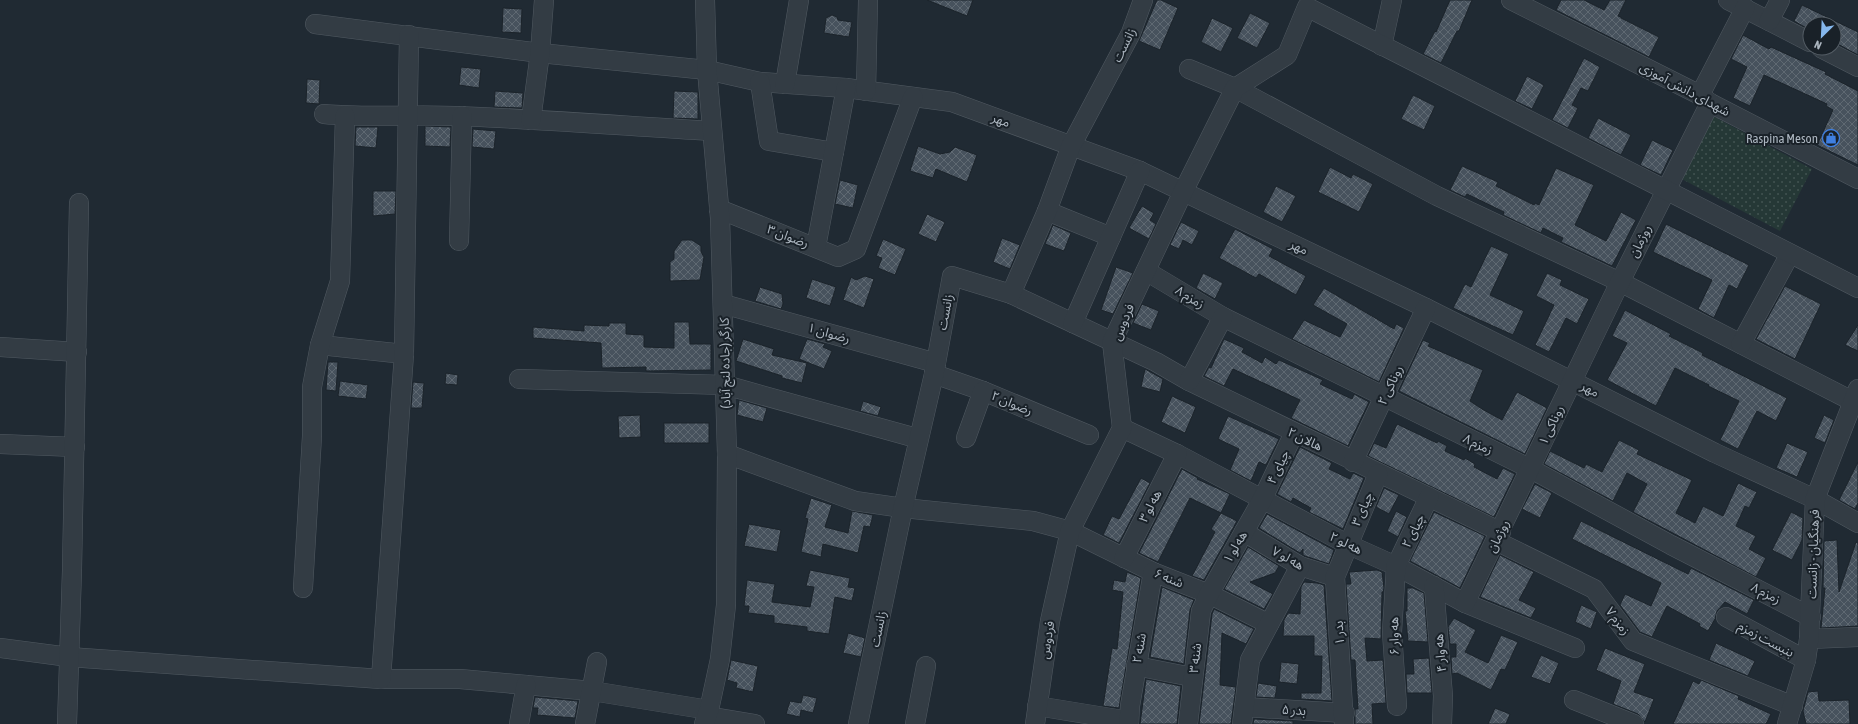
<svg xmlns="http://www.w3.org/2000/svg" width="1858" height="724" font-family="'Asap Condensed','Noto Sans Arabic',sans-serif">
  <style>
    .park { fill: url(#park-dots) }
    .building { fill: url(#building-cross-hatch); stroke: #1b232a }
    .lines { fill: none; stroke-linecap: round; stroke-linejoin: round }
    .minor-casing { stroke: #515a62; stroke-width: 20 }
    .minor { stroke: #333c44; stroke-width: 19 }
    .labels { text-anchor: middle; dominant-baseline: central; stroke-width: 4; stroke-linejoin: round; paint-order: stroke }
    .street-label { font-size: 13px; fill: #adb7c1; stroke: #192128 }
    .poi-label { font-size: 13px; fill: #adb7c1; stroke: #192128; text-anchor: end }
  </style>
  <defs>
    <pattern id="park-dots" width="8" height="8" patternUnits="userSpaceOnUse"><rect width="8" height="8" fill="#253836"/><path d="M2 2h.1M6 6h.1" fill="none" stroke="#425351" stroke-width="1.8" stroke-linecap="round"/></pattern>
    <pattern id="building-cross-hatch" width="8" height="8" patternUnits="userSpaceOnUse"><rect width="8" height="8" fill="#47525d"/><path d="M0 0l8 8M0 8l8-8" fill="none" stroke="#5f6972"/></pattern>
  </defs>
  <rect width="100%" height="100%" fill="#202a33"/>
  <path class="park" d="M1711,115L1812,169L1780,231L1678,177Z"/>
  <g class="building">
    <path d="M927,0H973L967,16Z"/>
    <path d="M1157,0H1161L1178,8L1160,50L1139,41Z"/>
    <path d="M1450,0H1472L1459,31H1457L1441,63L1423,54L1435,31L1436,32Z"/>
    <path d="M1561,0H1584L1604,10L1610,0H1626L1618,16L1621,17V18L1659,37L1649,57L1556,10Z"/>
    <path d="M1802,5L1858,32V55L1834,42V24H1810V30L1794,21Z"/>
    <path d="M503,8L522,9L521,33L502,32Z"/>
    <path d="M1250,13L1270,23L1257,48L1237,38Z"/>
    <path d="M832,15L837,17L838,20L852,22L849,37L824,33L826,18Z"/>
    <path d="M1212,18L1233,28L1221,52L1201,42Z"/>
    <path d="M1743,35L1769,49L1771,47L1826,72L1825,74L1858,91V165L1817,145L1833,110L1826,106L1827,104L1764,75L1750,106L1733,98L1747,67L1731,59Z"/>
    <path d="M1584,58L1600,67L1588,91L1581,88L1572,105L1578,108L1568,128L1552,120Z"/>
    <path d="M461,67L481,69L479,88L459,85Z"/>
    <path d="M1527,76L1544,85L1532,109L1515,101Z"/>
    <path d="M307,79L320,80L319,104L306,103Z"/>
    <path d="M495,91L523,93L522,108L494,107Z"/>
    <path d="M674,91L698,92V119L673,118Z"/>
    <path d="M1413,95L1435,106L1424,130L1401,119Z"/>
    <path d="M1598,118L1631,135L1621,155L1588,138Z"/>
    <path d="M425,126L451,127L450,147L425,146Z"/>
    <path d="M356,127H378L376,148L355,146Z"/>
    <path d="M473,129L496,131L494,149L472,147Z"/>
    <path d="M1652,140L1673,150L1661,175L1640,165Z"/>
    <path d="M918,146L940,154L950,152L955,147L977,155L967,182L936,169L933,178L910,171Z"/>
    <path d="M1462,166L1498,182L1496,186L1534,205L1535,203L1539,205L1556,168L1594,185L1575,225L1606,241L1621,212L1636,220L1612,266L1561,242L1563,238L1543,228L1541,233L1503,215L1504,212L1467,194L1465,197L1450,190Z"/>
    <path d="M1330,167L1351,178L1353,174L1373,184L1359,212L1318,192Z"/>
    <path d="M840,180L858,185L853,208L835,204Z"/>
    <path d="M1276,186L1296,196L1282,222L1263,212Z"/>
    <path d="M373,191H396L395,214L373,216Z"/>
    <path d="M1142,206L1154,213L1150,220L1156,224L1149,239L1129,228Z"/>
    <path d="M927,214L945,222L936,242L918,234Z"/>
    <path d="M1181,222L1199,231L1192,245L1183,240L1179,249L1170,245Z"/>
    <path d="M1666,224L1749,265L1737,289L1729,285L1714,318L1698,309L1712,280L1653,252Z"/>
    <path d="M1053,225L1071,233L1064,251L1045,244Z"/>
    <path d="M1235,229L1273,249L1269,256L1306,276L1296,295L1259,274L1256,278L1219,258Z"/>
    <path d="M1002,238L1020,245L1010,269L993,262Z"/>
    <path d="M883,239L906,249L895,275L878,268L882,258L876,256Z"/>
    <path d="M682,240H692L701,246V252L704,257L700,280L670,281V262L674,259V251Z"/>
    <path d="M1491,246L1509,254L1490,295L1524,311L1513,335L1453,308L1465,284L1471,287Z"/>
    <path d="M1116,267L1133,273L1113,314L1101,310Z"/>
    <path d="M1203,273L1223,283L1215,299L1196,288Z"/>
    <path d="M1547,273L1562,280L1560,285L1589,299L1577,324L1566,318L1549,352L1535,345L1554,305L1536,296Z"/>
    <path d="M865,276L874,279L864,308L843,300L851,277L856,280Z"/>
    <path d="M812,279L836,287L830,306L806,298Z"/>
    <path d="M1785,286L1821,304L1795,359L1756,339Z"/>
    <path d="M760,287L782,294L783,304L781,309L755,301Z"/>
    <path d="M1324,288L1394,329L1396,324L1404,328L1379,382L1292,339L1304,320L1340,337L1347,324L1313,305Z"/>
    <path d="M1142,304L1159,311L1151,330L1133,323Z"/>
    <path d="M1625,310L1671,334L1669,336L1703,353L1702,355L1787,398L1776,421L1757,411L1738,449L1720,440L1739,401L1708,386L1709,385L1675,368L1656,406L1607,380L1627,343L1612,336Z"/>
    <path d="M674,322H689L690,344H711V370L646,371V367L602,368L601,343L533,338V327L584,331V325L609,326V323H626V334L644,335V347L674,348Z"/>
    <path d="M1858,325V351L1845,345Z"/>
    <path d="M743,339L774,349L772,355L807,363L802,383L782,378V376L736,361Z"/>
    <path d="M807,339L825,344L823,347L832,351L824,369L799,359Z"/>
    <path d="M1224,339L1244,348L1242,352L1262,363L1265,357L1276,364L1279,360L1323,380L1320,384L1352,399L1354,394L1369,402L1348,446L1291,418L1300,400L1233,369L1224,386L1204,376L1209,367L1211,368Z"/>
    <path d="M1423,340L1430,343L1428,346L1483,370L1470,401L1482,409L1502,420L1517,392L1547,408L1525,454L1399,391Z"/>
    <path d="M328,362H338L336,391L326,390Z"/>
    <path d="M1145,369L1163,379L1160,392L1141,387Z"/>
    <path d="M446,373L458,375L457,385L445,384Z"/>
    <path d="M340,381L368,385L366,399L338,396Z"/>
    <path d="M413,382L424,383L422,408H411Z"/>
    <path d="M1172,396L1196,407L1185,433L1161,422Z"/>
    <path d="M739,400L767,408L763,422L737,415Z"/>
    <path d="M863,401L881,407L878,416L860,411Z"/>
    <path d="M640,415L641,437L619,438L618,416Z"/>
    <path d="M1824,415L1834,420L1825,443L1814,438Z"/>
    <path d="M1228,416L1279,439L1266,465L1259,462L1251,481L1230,470L1239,449L1218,439Z"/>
    <rect x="664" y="423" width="45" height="20"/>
    <path d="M1397,424L1437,443L1438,441L1447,446L1445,451L1464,460L1465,458L1475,464L1474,467L1497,479L1503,468L1515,474L1494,517L1368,456L1374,443L1386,448Z"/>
    <path d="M1619,440L1639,450L1637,454L1692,480L1676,513L1695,523L1703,506L1723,516L1738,483L1757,492L1749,508L1745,506L1736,526L1756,536L1749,549L1766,558L1756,577L1633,512L1647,484L1627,473L1613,501L1544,464L1550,451L1584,468L1586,464L1602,472Z"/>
    <path d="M1787,443L1808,452L1797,477L1776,468Z"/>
    <path d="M1300,447L1332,463L1329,469L1350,479L1353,473L1364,478L1343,529L1309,512L1311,508L1293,498L1291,502L1277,494Z"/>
    <path d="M1858,462V503L1855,509L1839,500Z"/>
    <path d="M1182,469L1198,478L1197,479L1230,494L1221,513L1190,498L1158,562L1139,553Z"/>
    <path d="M1141,478L1150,483L1119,543L1103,535L1112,516L1119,519Z"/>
    <path d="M1535,484L1552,493L1540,518L1522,509Z"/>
    <path d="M1384,488L1399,495L1389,514L1376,507Z"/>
    <path d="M811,498L832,505L825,527L848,533L852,511L873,515L870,527L864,526L858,553L823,544L821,557L801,552L808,519L805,518Z"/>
    <path d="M1396,511L1407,517L1398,537L1387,531Z"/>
    <path d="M1434,512L1485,536L1460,588L1410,561Z"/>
    <path d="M1791,512L1803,518L1802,540L1792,560L1772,550Z"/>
    <path d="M1221,513L1237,521L1204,580L1192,576L1215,532L1211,529Z"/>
    <path d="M1267,514L1334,550L1329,564L1305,556L1303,555V549L1300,553L1259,528Z"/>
    <path d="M1581,521L1688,574L1691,568L1754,600L1747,614L1725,602L1717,611L1715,619L1708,631L1699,626L1700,624L1667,606L1652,637L1640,632L1620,605L1625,594L1651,606L1661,583L1572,539Z"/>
    <path d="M749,524L781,530L777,552L744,546Z"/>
    <path d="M1837,540L1839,592L1856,542L1858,543V626L1821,628L1825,588H1823L1824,541Z"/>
    <path d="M1248,547L1279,566L1275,573L1250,582L1273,594L1264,609L1224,589Z"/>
    <path d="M1500,555L1534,572L1519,600L1536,608L1531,618L1480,597Z"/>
    <path d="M810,570L850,578L848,587L855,588L852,601L835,597L829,634L807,631V627L774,623V616L748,613L749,606H744L747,580L775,584L772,602L810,607L814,587L806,586Z"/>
    <path d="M1377,570L1382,572L1384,588L1383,592H1382L1381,639L1365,638L1367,661L1383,660L1386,703L1372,704L1373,724H1355V709H1358L1356,678L1355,660H1351L1346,584H1351L1349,572Z"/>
    <path d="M1127,572L1141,578L1119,708L1103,706L1112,648L1117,649L1123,592L1112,590L1114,580L1125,582Z"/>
    <path d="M1304,582L1317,583L1324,585L1332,701L1301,699V693H1321L1322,656H1314V636H1283L1284,620L1288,613L1300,614L1301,587Z"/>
    <path d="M1162,587L1194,600L1190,610L1184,664L1150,657Z"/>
    <path d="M1407,588H1413L1424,593L1428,642L1408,641L1405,611H1407Z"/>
    <path d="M1581,605L1597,612L1591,629L1575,622Z"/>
    <path d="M1214,609L1254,629L1246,644L1222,633L1220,685L1236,687L1231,724H1199L1212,614Z"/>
    <path d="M1454,618L1476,630L1465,652L1488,663L1501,635L1518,642L1505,670L1501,669L1491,690L1457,673L1452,674L1451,657H1456V644H1450L1448,627Z"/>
    <path d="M848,633L865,638L861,657L843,653Z"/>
    <path d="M1716,643L1755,661L1748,676L1709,660Z"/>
    <path d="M1605,648L1645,664L1634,692L1654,699L1645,722L1638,714L1613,704L1621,681L1596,670Z"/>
    <path d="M1541,655L1559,663L1550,684L1531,677Z"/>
    <path d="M1429,658L1432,693H1407L1406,674H1414L1413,659Z"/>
    <path d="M731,660L758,666L753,692L736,688L737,683L727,680Z"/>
    <path d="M1281,662L1299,664L1297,684L1279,682Z"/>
    <path d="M1146,679L1181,686L1177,724H1140Z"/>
    <path d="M1701,680L1739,696L1738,699L1771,714L1766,724H1673L1693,681L1699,684Z"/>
    <path d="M1258,683L1277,686L1275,698L1256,697Z"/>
    <path d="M1818,691L1819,701L1849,700L1850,724H1806L1803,711L1808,692Z"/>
    <path d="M803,695L817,698L813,713L801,710L800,717L786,714L790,701L801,703Z"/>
    <path d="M535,697L578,701L575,718L537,715L538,708H533Z"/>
    <path d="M1495,708L1510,714L1506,724H1488Z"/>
    <path d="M1254,719L1293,721V724H1253Z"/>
  </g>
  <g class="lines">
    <g class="minor-casing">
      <g id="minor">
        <path d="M1511,0L1700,95L1710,103L1858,179"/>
        <path d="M1728,0L1810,42"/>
        <path d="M1769,21L1780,0"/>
        <path d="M315,24L540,53L707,70L760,82L846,88L952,102L1140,171L1426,308L1715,453L1815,499L1858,523"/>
        <path d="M1382,46L1392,0"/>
        <path d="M1821,48L1858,67"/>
        <path d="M1189,69L1235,88L1437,196L1620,282L1858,404"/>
        <path d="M760,82L769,141L834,152"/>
        <path d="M785,84L799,0"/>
        <path d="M866,91L868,0"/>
        <path d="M1700,95L1745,8"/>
        <path d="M324,114C367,118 411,114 455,116C541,119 626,126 712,131"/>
        <path d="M531,120L540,53L544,0"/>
        <path d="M719,209L838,257L856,249L913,97"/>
        <path d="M1047,211L1111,237"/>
        <path d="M459,241L462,116"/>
        <path d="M816,247L846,88"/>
        <path d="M1146,271L1223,317L1531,469L1671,545L1811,617"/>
        <path d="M1011,294L1156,362L1189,381L1501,532"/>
        <path d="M723,304L936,363"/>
        <path d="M1073,323L1140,171"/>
        <path d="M1741,344L1790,254"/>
        <path d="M320,345L404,354"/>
        <path d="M0,347L77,352"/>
        <path d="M934,374L983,391L1089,435"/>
        <path d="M519,379L725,385L909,436"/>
        <path d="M1189,381L1223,317"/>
        <path d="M1122,428L1177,454L1347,544L1396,566L1465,603L1575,648"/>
        <path d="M966,438L983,391"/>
        <path d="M0,444L75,447"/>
        <path d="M727,454L855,501L903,508L1033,521L1070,531L1153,572L1209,594L1269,624"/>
        <path d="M1353,462L1426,308"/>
        <path d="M1244,532L1300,566L1335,577"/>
        <path d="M1496,541L1594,589L1633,641L1793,706"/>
        <path d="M1124,558L1177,454"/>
        <path d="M1434,586L1443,696L1442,724"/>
        <path d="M303,588L312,436V387L320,345L340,281L345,116"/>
        <path d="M1465,603L1620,282L1710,103"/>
        <path d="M1726,617L1806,660"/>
        <path d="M1809,639L1858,637"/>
        <path d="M0,648L69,657L381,679H460L592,691L709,710"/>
        <path d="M1136,666L1192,677"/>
        <path d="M381,679L404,354L409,35"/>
        <path d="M1574,700L1634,724"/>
        <path d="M1037,706L1129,721"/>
        <path d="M1397,706L1392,632L1396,566L1429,497"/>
        <path d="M1244,707L1345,713"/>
        <path d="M707,716L755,724"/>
        <path d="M67,724L72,570L79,203"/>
        <path d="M519,724L526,685"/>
        <path d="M585,724L597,662"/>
        <path d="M704,724L709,710L720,659L726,605L727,454L720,218L707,70L705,0"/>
        <path d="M858,724L903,508L934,374L952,276L1011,294L1047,211L1071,146L1131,33L1143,0"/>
        <path d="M915,724L926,666"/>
        <path d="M1035,724L1050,621L1070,531L1122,428L1112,342L1183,192L1235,88L1287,55L1307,7L1858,288"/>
        <path d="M1129,724L1130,706L1153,572"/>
        <path d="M1188,724L1201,611L1209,594L1262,500L1294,433"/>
        <path d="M1242,724L1250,660L1300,566"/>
        <path d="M1344,724L1335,577L1378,474"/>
        <path d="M1787,724L1806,660L1809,639L1815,499L1858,389"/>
      </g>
    </g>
    <use href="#minor" class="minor"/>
  </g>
  <defs>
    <g id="shop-ring" transform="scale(0.9)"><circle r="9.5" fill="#192128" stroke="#3f7fe0" stroke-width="1.5"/><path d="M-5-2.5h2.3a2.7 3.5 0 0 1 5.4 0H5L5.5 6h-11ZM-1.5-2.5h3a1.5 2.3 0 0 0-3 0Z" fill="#3f7fe0"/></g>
  </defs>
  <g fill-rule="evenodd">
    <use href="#shop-ring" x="1831" y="138"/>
  </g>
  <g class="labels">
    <g class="street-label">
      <text transform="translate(1124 45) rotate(-64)">زانست</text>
      <text transform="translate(1685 89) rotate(28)">شهدای دانش آموزی</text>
      <text transform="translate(1001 120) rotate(20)">مهر</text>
      <text transform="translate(788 236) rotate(21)">رضوان ۳</text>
      <text transform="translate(1640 241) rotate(-64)">روژمان</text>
      <text transform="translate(1299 247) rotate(25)">مهر</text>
      <text transform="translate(1190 297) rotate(31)">زمزم ۸</text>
      <text transform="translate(945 312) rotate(-79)">زانست</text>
      <text transform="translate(1123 322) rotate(-67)">فردوس</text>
      <text transform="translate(829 333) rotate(16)">رضوان ۱</text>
      <text transform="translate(725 363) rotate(-91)">کارگر (جاده لنج آباد)</text>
      <text transform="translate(1390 385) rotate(-65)">روناکی ۲</text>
      <text transform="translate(1590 389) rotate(27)">مهر</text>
      <text transform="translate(1012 403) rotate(23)">رضوان ۲</text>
      <text transform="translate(1551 425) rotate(-65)">روناکی ۱</text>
      <text transform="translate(1305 439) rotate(26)">هالان ۲</text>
      <text transform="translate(1478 444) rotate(26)">زمزم ۸</text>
      <text transform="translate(1278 467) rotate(-65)">چیای ۴</text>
      <text transform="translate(1150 506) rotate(-63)">هه لو ۳</text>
      <text transform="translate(1362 509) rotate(-67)">چیای ۳</text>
      <text transform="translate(1413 531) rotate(-64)">چیای ۲</text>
      <text transform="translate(1498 536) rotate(-64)">روژمان</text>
      <text transform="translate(1346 543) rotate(26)">هه لو ۲</text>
      <text transform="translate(1235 547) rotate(-60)">هه لو ۱</text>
      <text transform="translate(1813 554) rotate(-88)">فرهنگیان - زانست</text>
      <text transform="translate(1288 558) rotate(29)">هه لو ۷</text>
      <text transform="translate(1169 578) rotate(22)">شنه ۶</text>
      <text transform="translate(1766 593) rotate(27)">زمزم ۸</text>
      <text transform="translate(1618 621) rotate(53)">زمزم ۷</text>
      <text transform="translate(878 629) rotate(-78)">زانست</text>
      <text transform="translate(1339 633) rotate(-94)">بدر ۱</text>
      <text transform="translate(1394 636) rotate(-91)">هه وار ۶</text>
      <text transform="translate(1766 639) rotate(28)">بنبست زمزم</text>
      <text transform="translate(1047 640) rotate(-81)">فردوس</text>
      <text transform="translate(1139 648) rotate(-80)">شنه ۲</text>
      <text transform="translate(1440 653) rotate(-95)">هه وار ۴</text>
      <text transform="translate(1195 658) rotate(-83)">شنه ۳</text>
      <text transform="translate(1294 710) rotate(4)">بدر ۵</text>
    </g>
    <g class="poi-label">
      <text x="1818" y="138">Raspina Meson</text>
    </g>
  </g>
  <g transform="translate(1822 36) rotate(204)"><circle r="19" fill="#192128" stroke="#545d65"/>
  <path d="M0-3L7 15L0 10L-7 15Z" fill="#86b8ed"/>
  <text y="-6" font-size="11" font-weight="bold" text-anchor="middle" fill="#adb7c1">N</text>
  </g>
</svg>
